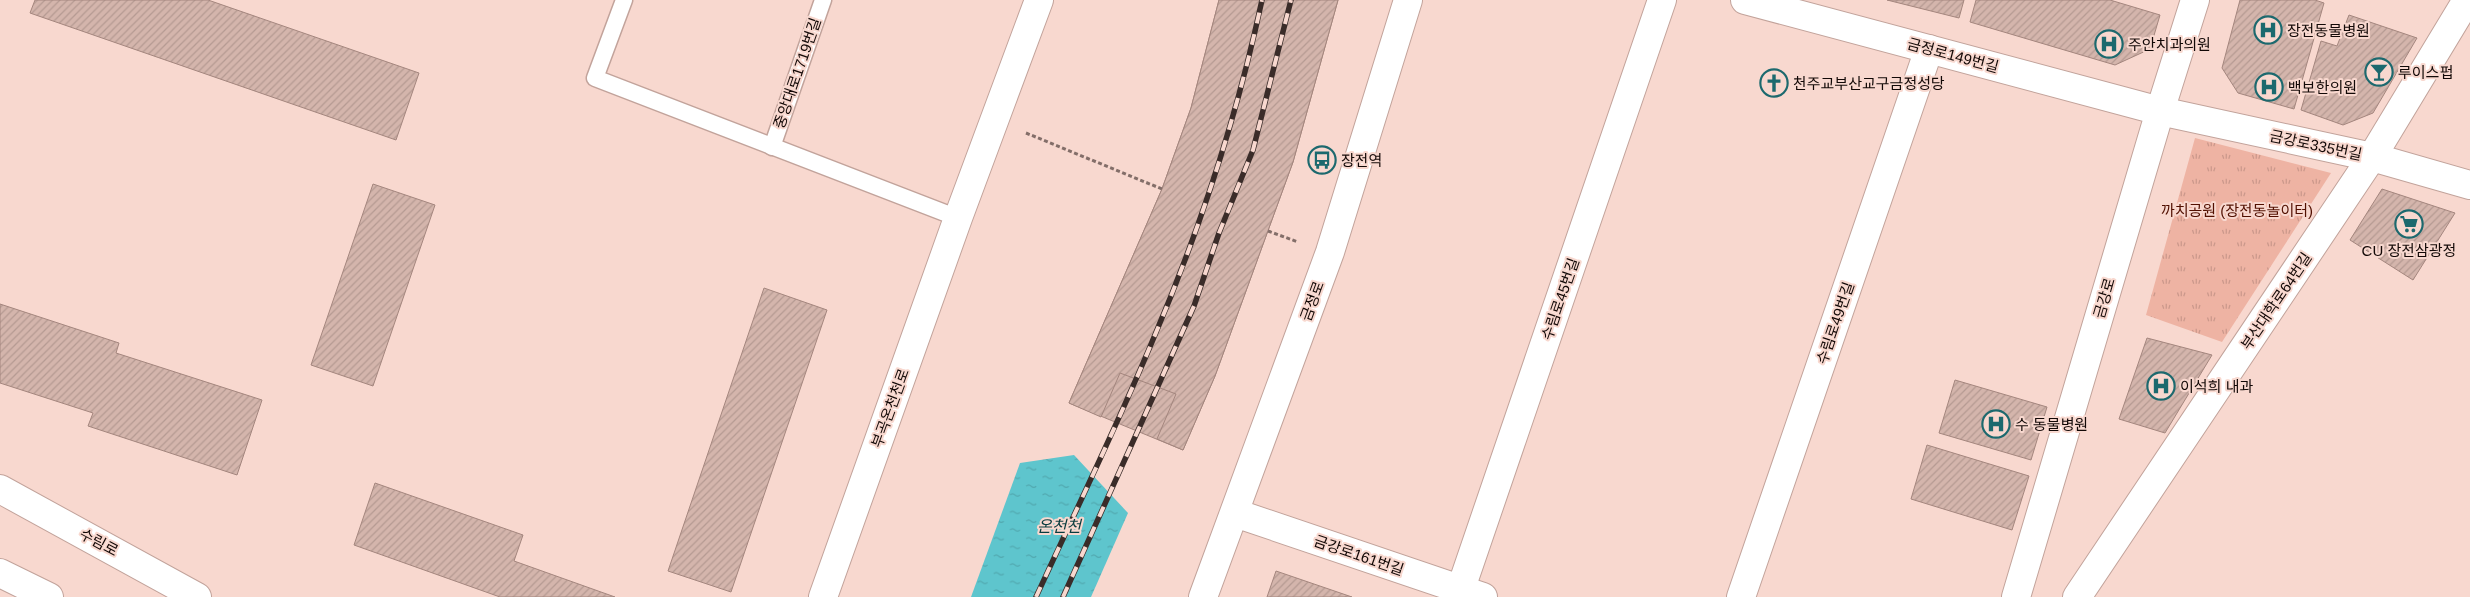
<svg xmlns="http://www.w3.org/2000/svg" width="2470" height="597" font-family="Arial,'Noto Sans KR',sans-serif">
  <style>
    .grass { fill: url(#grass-tufts) }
    .water { fill: url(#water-ripples) }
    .building { fill: url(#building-hatch); stroke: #a4867e }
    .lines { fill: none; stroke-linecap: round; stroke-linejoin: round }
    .lane-casing { stroke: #c2a39b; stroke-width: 19 }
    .street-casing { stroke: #c2a39b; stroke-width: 30 }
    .secondary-casing { stroke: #c2a39b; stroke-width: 30 }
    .path { stroke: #836e69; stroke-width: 3; stroke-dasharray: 4 2.5; stroke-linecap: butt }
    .lane { stroke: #fff; stroke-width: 16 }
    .street { stroke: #fff; stroke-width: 28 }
    .secondary { stroke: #fff; stroke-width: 28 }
    .rail-casing { stroke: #3a2c29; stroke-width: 5.5 }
    .rail { stroke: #f8d8cf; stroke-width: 4; stroke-dasharray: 11; stroke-linecap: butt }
    .labels { text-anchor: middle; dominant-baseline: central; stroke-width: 4; stroke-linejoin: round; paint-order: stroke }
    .poi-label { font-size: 15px; fill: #120806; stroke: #f8d8cf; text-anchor: start }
    .street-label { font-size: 15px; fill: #120806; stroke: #f8d8cf }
    .park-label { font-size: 15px; fill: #510f00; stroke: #f8d8cf }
    .water-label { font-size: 16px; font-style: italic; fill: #083b3e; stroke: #f8d8cf }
  </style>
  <defs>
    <pattern id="grass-tufts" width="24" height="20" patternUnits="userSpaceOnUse" patternTransform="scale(1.25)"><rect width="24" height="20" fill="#eeb3a3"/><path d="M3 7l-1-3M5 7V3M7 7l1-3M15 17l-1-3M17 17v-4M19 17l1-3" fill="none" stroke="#cb988b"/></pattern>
    <pattern id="water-ripples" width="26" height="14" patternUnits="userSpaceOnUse" patternTransform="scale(1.25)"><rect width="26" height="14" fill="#5ec5cd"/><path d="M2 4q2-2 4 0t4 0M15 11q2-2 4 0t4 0" fill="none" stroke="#51a8af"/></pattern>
    <pattern id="building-hatch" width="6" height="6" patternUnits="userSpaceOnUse" patternTransform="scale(1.25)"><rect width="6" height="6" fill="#d4b5ac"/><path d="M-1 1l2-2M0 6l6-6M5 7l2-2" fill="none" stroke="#b59a92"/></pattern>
  </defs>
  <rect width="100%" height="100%" fill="#f8d8cf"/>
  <path class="grass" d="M2195,138L2331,173L2222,342L2146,315Z"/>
  <path class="water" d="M1074,455L1128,513L1091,597H971L1020,463Z"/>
  <g class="building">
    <path d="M35,0H208L419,73L396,140L30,13Z"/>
    <path d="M1219,0H1338L1293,162L1215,376L1183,450L1069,403L1162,189L1191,108Z"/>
    <path d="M1219,0H1338L1293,162L1215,376L1183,450L1157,439L1176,394L1120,373L1101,417L1069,403L1162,189L1191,108Z"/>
    <path d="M1887,0H1964L1959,18Z"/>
    <path d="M1976,0H2110L2160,15L2150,49L2115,65L1970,22Z"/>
    <path d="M2240,0H2315L2324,3L2294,109L2238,93L2222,68Z"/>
    <path d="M2349,15L2417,38L2373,113L2343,125L2301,110L2321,41L2337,46Z"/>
    <path d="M373,184L435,205L373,386L311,365Z"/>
    <path d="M2382,189L2455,213L2413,280L2350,240Z"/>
    <path d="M764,288L827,310L731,592L668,571Z"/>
    <path d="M0,304L119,343L116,353L262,400L237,475L88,426L93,413L0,383Z"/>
    <path d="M2147,338L2212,355L2165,433L2119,419Z"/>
    <path d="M1955,380L2047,407L2031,460L1939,433Z"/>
    <path d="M1927,445L2029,476L2012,530L1911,499Z"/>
    <path d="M375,483L523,535L514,561L615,597H500L354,545Z"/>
    <path d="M1276,571L1352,597H1267Z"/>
  </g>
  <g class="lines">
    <g class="lane-casing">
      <g id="lane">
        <path d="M624,0L595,78L958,218"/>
        <path d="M772,147L823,0"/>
      </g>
    </g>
    <g class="street-casing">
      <g id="street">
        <path d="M1745,0L2160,111L2372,157L2470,185"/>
        <path d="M1235,513L1483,597"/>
        <path d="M1458,597L1662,0"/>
        <path d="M1741,597L1929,49"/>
        <path d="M2077,597L2372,157L2467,0"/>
      </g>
    </g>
    <g class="secondary-casing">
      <g id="secondary">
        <path d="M0,489L197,597"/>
        <path d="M0,573L49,597"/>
        <path d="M823,597L958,218L1039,0"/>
        <path d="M1203,597L1330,252L1408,0"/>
        <path d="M2016,597L2160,111L2195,0"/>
      </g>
    </g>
    <g class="path">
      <path d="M1026,133L1162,189"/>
      <path d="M1268,231L1298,242"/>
    </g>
    <use href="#lane" class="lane"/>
    <use href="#street" class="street"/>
    <use href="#secondary" class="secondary"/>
    <g class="rail-casing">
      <g id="rail">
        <path d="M1036,597C1075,512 1116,428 1152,342C1199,232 1237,117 1262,0"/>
        <path d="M1063,597L1194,306L1219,233L1253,150L1291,0"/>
      </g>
    </g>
    <use href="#rail" class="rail"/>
  </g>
  <defs>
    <g id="hospital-ring" transform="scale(1.4375)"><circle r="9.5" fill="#f8d8cf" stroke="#1c696e" stroke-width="1.5"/><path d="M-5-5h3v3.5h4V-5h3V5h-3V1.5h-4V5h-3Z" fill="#1c696e"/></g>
    <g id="bar-ring" transform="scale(1.4375)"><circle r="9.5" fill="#f8d8cf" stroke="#1c696e" stroke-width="1.5"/><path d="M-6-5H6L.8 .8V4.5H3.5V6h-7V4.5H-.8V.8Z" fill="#1c696e"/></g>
    <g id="church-ring" transform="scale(1.4375)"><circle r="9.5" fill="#f8d8cf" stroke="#1c696e" stroke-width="1.5"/><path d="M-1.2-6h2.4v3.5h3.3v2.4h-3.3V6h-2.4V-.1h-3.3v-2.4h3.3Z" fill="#1c696e"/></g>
    <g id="bus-ring" transform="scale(1.4375)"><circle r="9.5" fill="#f8d8cf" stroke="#1c696e" stroke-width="1.5"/><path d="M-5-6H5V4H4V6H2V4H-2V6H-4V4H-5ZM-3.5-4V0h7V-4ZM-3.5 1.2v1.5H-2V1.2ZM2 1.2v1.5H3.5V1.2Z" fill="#1c696e"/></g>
    <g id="supermarket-ring" transform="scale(1.4375)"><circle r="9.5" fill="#f8d8cf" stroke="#1c696e" stroke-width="1.5"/><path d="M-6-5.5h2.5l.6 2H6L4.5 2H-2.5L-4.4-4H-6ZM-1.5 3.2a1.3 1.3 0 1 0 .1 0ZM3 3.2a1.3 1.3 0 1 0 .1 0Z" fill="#1c696e"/></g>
  </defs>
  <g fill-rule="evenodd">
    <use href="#hospital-ring" x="2268" y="30"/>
    <use href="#hospital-ring" x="2109" y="44"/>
    <use href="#bar-ring" x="2379" y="72"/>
    <use href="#church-ring" x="1774" y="83"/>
    <use href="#hospital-ring" x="2269" y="87"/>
    <use href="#bus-ring" x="1322" y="160"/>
    <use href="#supermarket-ring" x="2409" y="224"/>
    <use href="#hospital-ring" x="2161" y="386"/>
    <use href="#hospital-ring" x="1996" y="424"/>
  </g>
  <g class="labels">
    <g class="poi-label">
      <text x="2287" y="30">장전동물병원</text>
      <text x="2128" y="44">주안치과의원</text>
      <text x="2398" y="72">루이스펍</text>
      <text x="1793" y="83">천주교부산교구금정성당</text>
      <text x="2288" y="87">백보한의원</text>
      <text x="1341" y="160">장전역</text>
      <text x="2409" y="250" text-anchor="middle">CU 장전삼광정</text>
      <text x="2180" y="386">이석희 내과</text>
      <text x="2015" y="424">수 동물병원</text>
    </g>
    <g class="street-label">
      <text transform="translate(1953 55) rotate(15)">금정로149번길</text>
      <text transform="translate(797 73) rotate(-71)">중앙대로1719번길</text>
      <text transform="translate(2316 145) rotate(12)">금강로335번길</text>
      <text transform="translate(2104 298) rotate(-74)">금강로</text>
      <text transform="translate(1560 299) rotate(-71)">수림로45번길</text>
      <text transform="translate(1312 301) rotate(-70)">금정로</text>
      <text transform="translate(2276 301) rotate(-56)">부산대학로64번길</text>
      <text transform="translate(1835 323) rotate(-71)">수림로49번길</text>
      <text transform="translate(890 408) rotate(-70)">부곡온천천로</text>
      <text transform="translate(99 542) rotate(28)">수림로</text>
      <text transform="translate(1359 555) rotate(19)">금강로161번길</text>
    </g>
    <g class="park-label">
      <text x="2237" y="210">까치공원 (장전동놀이터)</text>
    </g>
    <g class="water-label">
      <text x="1059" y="526">온천천</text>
    </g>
  </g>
</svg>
